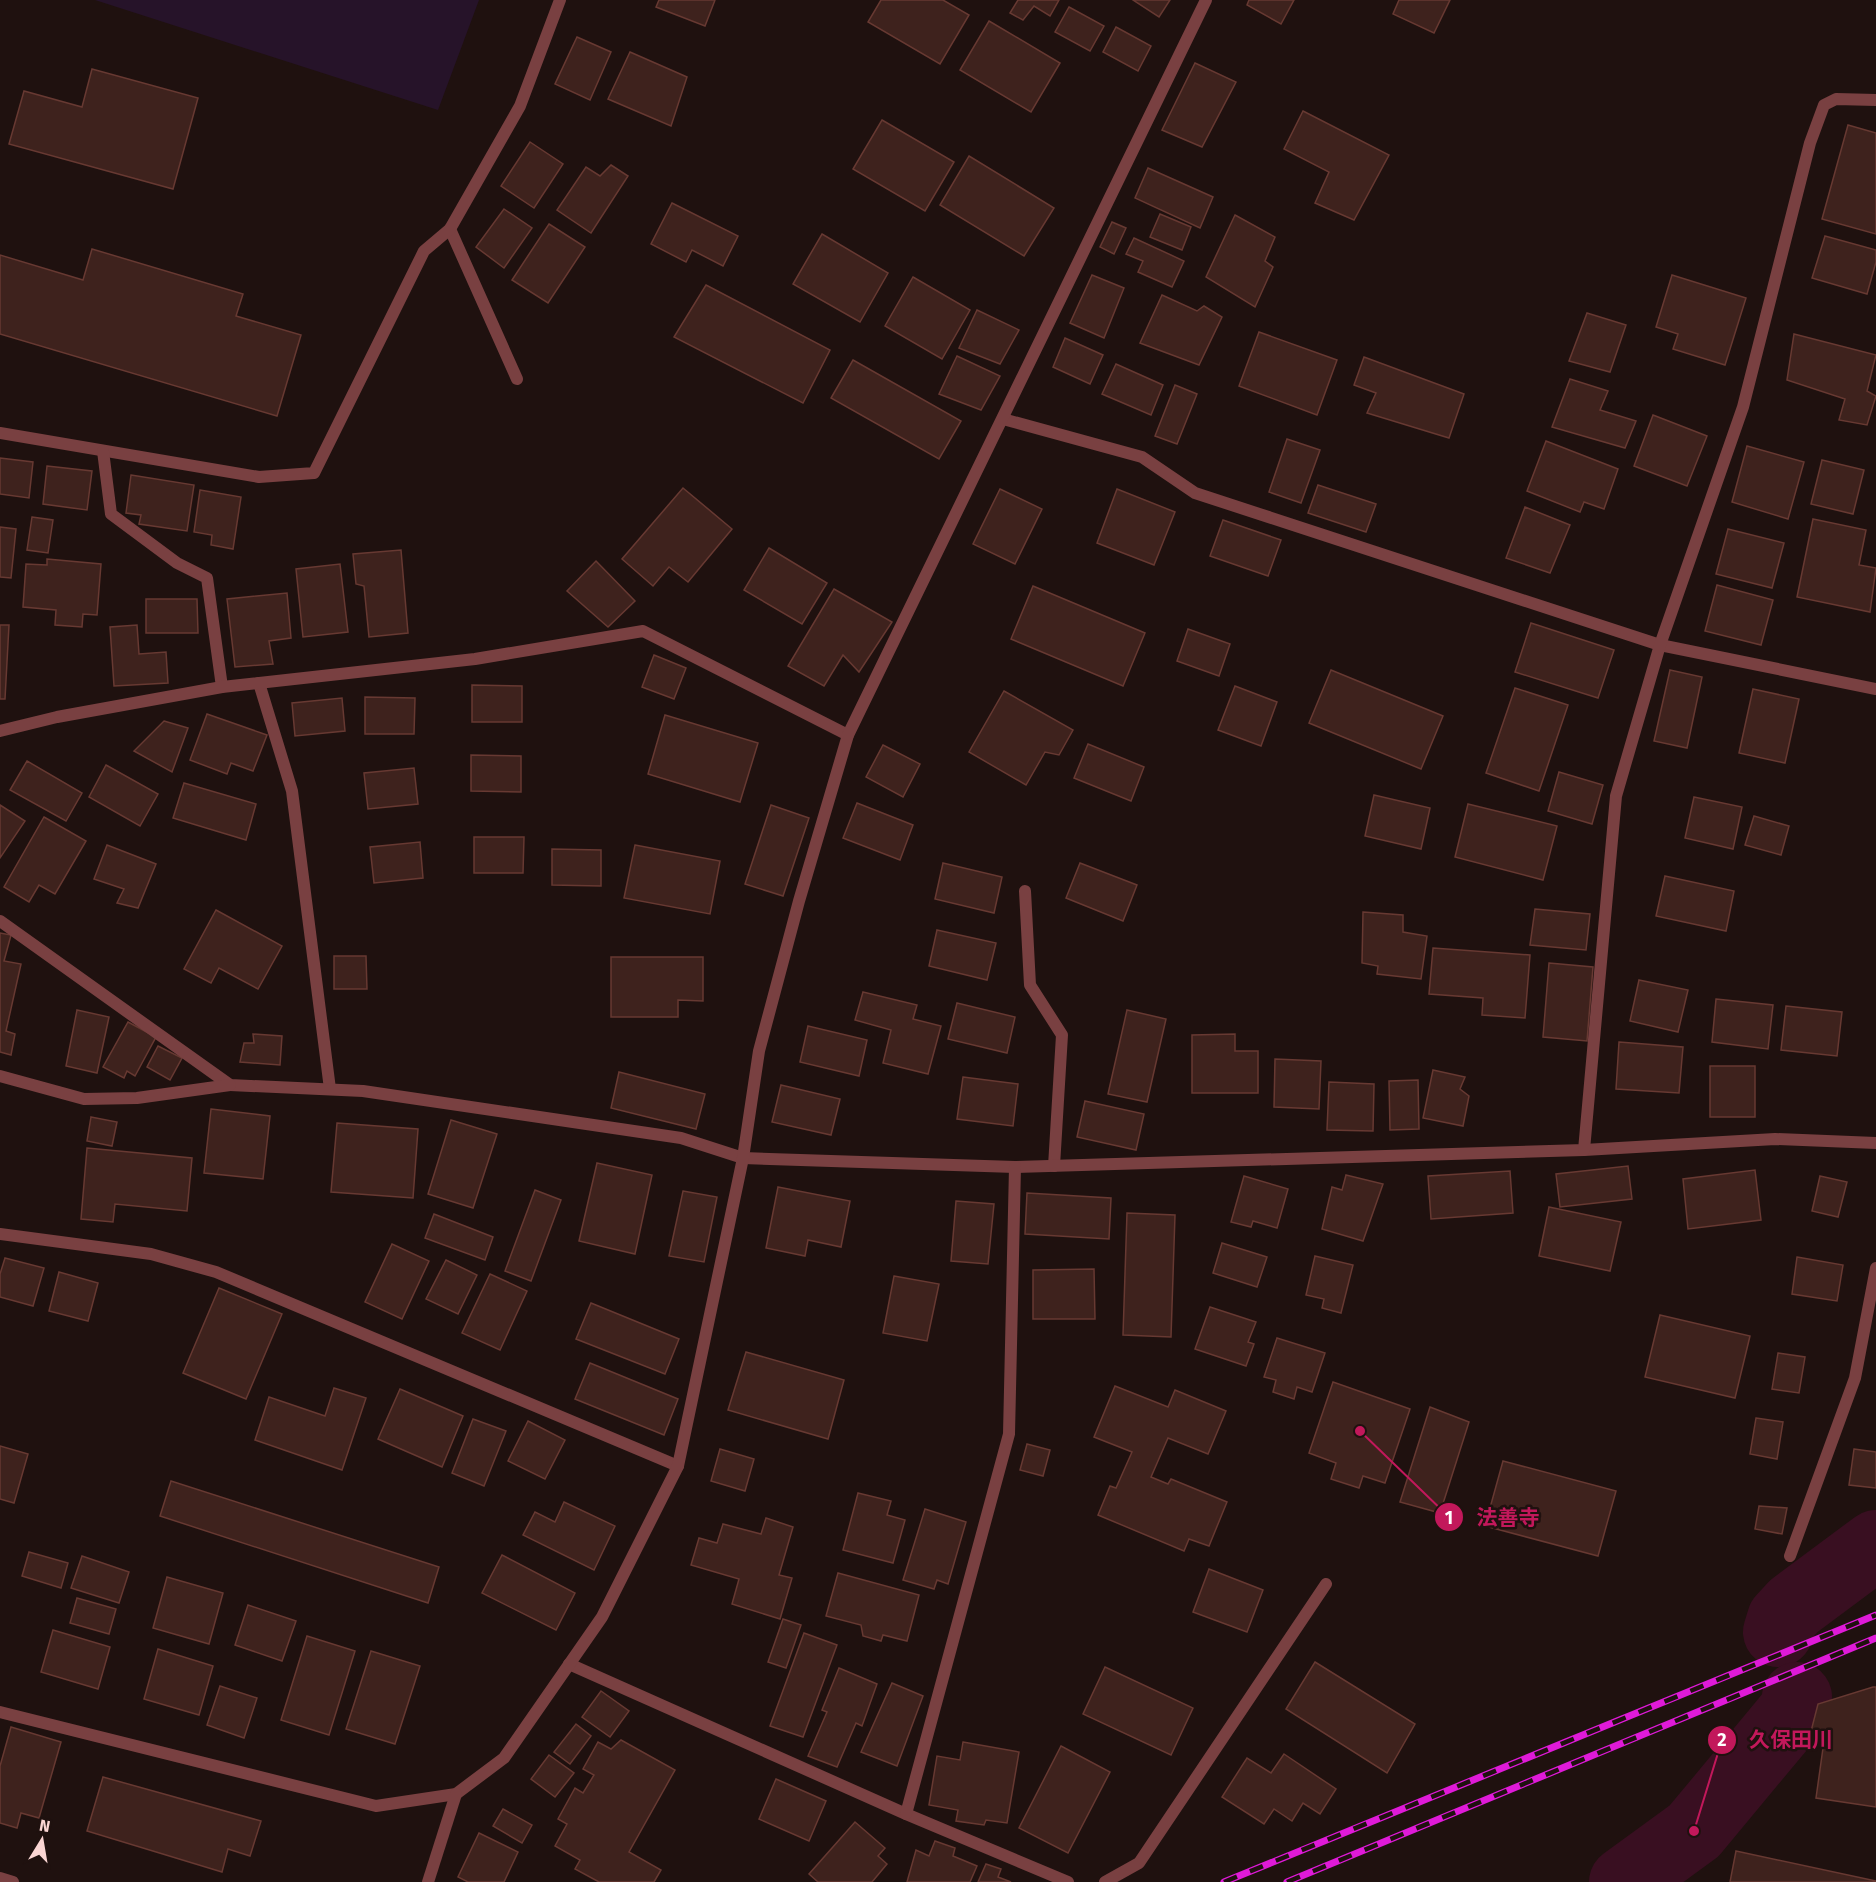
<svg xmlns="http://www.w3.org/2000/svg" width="1876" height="1882" font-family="'Fira Sans','Noto Sans JP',sans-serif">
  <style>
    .green { fill: #261329 }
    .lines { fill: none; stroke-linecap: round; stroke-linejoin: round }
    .river { stroke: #390f21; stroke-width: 70 }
    .building { fill: #3e221d; stroke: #673932; stroke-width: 1.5 }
    .minor { stroke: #794041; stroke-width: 12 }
    .tertiary { stroke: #794041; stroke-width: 12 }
    .rail-casing { stroke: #df1ad8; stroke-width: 7 }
    .rail { stroke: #1f110f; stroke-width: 4.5; stroke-dasharray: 14; stroke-linecap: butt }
    .leader { fill: none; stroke: #c2185b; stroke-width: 2 }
    .callout-dot { fill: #c2185b; stroke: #1f110f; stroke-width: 2 }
    .mark-label { font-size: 18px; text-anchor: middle; font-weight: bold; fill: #fff }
    .callout-label { font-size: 21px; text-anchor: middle; font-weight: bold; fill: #c2185b; stroke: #1f110f; stroke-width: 5; stroke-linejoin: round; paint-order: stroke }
  </style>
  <rect width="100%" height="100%" fill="#1f110f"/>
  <path class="green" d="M95,0H479L438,110Z"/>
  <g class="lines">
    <g class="river">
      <path d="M1778,1632L1782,1619L1794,1606L1876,1545"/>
      <path d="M1624,1882L1694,1831L1783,1724L1795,1709L1797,1697"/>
    </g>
  </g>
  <g class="building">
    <path d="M659,0H715L705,26L656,7Z"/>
    <path d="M881,0H943L969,15L940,64L868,22Z"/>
    <path d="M1018,0H1059L1050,16L1034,6L1023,20L1010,13Z"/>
    <path d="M1133,0H1170L1159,17Z"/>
    <path d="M1249,0H1294L1281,24L1247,5Z"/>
    <path d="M1399,0H1450L1434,33L1393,14Z"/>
    <path d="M1069,7L1104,26L1090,51L1055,32Z"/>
    <path d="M989,21L1060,63L1031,112L960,70Z"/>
    <path d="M1116,27L1151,46L1138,71L1103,52Z"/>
    <path d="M577,37L611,52L590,100L555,84Z"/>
    <path d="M630,52L687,77L671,126L608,99Z"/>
    <path d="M1195,63L1236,82L1202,147L1162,130Z"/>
    <path d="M92,69L198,98L173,189L9,144L24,91L82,107Z"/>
    <path d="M1303,111L1389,155L1354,220L1315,203L1329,172L1284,149Z"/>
    <path d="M882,120L954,162L925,211L853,169Z"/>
    <path d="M1848,125L1876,133V234L1822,219Z"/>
    <path d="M530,142L563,164L534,208L501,186Z"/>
    <path d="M969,156L1054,208L1024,256L940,205Z"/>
    <path d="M611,165L628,176L591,233L557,210L586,167L600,176Z"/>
    <path d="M1148,168L1213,197L1200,228L1135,198Z"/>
    <path d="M672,203L738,236L723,266L692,250L686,262L651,244Z"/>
    <path d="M504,209L532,228L504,268L476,247Z"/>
    <path d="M1160,214L1191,227L1182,250L1150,237Z"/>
    <path d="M1235,215L1275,237L1265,261L1273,267L1255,307L1206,277Z"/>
    <path d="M1112,222L1126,228L1114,254L1100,247Z"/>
    <path d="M549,224L585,247L548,303L512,280Z"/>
    <path d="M822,234L888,273L860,322L793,284Z"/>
    <path d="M1825,236L1876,250V262L1867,294L1812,278Z"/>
    <path d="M1134,238L1184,261L1172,287L1138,272L1143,261L1126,254Z"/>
    <path d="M92,249L243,294L236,316L301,335L277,416L0,334V255L83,280Z"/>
    <path d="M1092,275L1124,288L1104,338L1070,323Z"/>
    <path d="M1672,275L1746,298L1725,365L1673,349L1678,334L1656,327Z"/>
    <path d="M913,277L970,310L942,359L885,326Z"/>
    <path d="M706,285L830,350L803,403L674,337Z"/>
    <path d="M1162,295L1197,311L1204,306L1222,317L1199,365L1140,343Z"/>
    <path d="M977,310L1019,330L1000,364L959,348Z"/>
    <path d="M1587,313L1626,325L1610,372L1569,361Z"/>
    <path d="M1259,332L1337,360L1317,415L1239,386Z"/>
    <path d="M1794,334L1876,355L1867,391L1876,396L1867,425L1839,420L1845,399L1787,380Z"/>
    <path d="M1065,338L1103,355L1090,384L1053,367Z"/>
    <path d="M957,356L1000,376L981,410L939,394Z"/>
    <path d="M1364,357L1464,394L1449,438L1367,413L1376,393L1354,385Z"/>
    <path d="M853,360L961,421L939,459L831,398Z"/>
    <path d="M1116,364L1163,385L1151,415L1102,394Z"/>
    <path d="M1570,379L1608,391L1600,410L1636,421L1625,448L1552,427Z"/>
    <path d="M1175,385L1197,394L1177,444L1155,436Z"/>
    <path d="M1653,415L1707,436L1687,486L1634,466Z"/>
    <path d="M1287,439L1320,450L1301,503L1269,492Z"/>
    <path d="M1546,441L1618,469L1604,509L1584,502L1580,512L1527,491Z"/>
    <path d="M1747,446L1804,462L1788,519L1732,502Z"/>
    <path d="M0,458L33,462L29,498L0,494Z"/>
    <path d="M1822,460L1864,470L1853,514L1811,504Z"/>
    <path d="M47,466L92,471L87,510L43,504Z"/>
    <path d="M131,475L194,485L187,531L139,524L141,515L126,513Z"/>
    <path d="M1318,485L1376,504L1366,532L1308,513Z"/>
    <path d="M683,488L732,529L688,582L669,567L653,586L622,559Z"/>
    <path d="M1000,489L1042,509L1015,564L973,544Z"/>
    <path d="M1117,489L1175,512L1154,565L1097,543Z"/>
    <path d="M200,490L241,497L233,549L211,545L212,535L194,532Z"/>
    <path d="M1525,507L1570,525L1550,573L1506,558Z"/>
    <path d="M32,517L53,520L48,553L27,550Z"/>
    <path d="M1813,519L1866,530L1859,565L1876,568L1870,612L1797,597Z"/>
    <path d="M1223,520L1281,540L1268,576L1210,556Z"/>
    <path d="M0,527L16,529L11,578L0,577Z"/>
    <path d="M1728,529L1784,543L1772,588L1716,574Z"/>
    <path d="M769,548L827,583L802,624L744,590Z"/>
    <path d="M401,550L408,633L369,637L364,586L356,584L353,554Z"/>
    <path d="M47,559L101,564L97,615L83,614L82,627L55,625L56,610L23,607L26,564L47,565Z"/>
    <path d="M596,561L635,601L608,627L567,591Z"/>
    <path d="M340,564L348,632L303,637L296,569Z"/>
    <path d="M1717,585L1773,600L1761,645L1705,631Z"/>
    <path d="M1033,586L1145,633L1123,686L1011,639Z"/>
    <path d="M834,589L892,622L859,672L843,655L824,686L788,666Z"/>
    <path d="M287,593L291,638L269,641L273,664L235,667L227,599Z"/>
    <path d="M146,599H197L198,633H146Z"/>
    <path d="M1531,623L1614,650L1598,698L1515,672Z"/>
    <path d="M0,625H9L5,699H0Z"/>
    <path d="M137,625L139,654L166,652L168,683L114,686L110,627Z"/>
    <path d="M1188,629L1230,644L1219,676L1177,661Z"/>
    <path d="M654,655L686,668L674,699L642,687Z"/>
    <path d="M1331,670L1443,716L1421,769L1309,723Z"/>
    <path d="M1670,670L1702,677L1687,748L1654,741Z"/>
    <path d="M472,685L522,686V722H472Z"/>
    <path d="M1235,686L1277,702L1261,746L1218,730Z"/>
    <path d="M1515,688L1568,705L1539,791L1486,773Z"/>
    <path d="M1753,689L1799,699L1785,763L1739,753Z"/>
    <path d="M1004,691L1073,730L1059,755L1045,752L1026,785L969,752Z"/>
    <path d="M365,697L415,698L414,734H365Z"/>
    <path d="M342,698L345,731L295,736L292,703Z"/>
    <path d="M207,714L267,735L253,771L231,763L227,774L190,760Z"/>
    <path d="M665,715L758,743L740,802L648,774Z"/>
    <path d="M164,721L188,728L172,772L134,751Z"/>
    <path d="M1088,744L1144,767L1131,801L1074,778Z"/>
    <path d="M883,745L920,764L903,797L866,777Z"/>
    <path d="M471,755L521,756V792L471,791Z"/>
    <path d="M27,761L82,793L66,821L10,790Z"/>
    <path d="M106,765L158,794L140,826L89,797Z"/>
    <path d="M414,768L418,804L368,809L364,773Z"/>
    <path d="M1559,772L1603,785L1592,824L1548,811Z"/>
    <path d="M184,783L256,804L246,840L173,818Z"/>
    <path d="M1374,795L1430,808L1421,849L1365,836Z"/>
    <path d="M1694,797L1742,807L1733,849L1685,838Z"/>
    <path d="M857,803L913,825L900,860L843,838Z"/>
    <path d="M1468,804L1557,826L1543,880L1455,857Z"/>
    <path d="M0,805L25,821L0,858Z"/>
    <path d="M771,805L809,818L783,896L745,884Z"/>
    <path d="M1754,816L1789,826L1781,855L1745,845Z"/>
    <path d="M44,817L86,841L55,894L39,885L29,902L4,887Z"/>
    <path d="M474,837H524L523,873H474Z"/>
    <path d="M420,842L423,878L374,883L370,847Z"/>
    <path d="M107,845L156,864L138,908L117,903L124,889L94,879Z"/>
    <path d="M635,845L720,861L710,914L624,898Z"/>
    <path d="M552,849L601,850V886L552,885Z"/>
    <path d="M943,863L1002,877L994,913L935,899Z"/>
    <path d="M1080,863L1137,885L1123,921L1066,898Z"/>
    <path d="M1665,876L1734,891L1726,931L1656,916Z"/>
    <path d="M1535,909L1590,914L1586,950L1530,945Z"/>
    <path d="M216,910L282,946L258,989L219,968L211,983L184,969Z"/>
    <path d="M1363,912L1403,915V932L1427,936L1421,979L1377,974L1378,966L1362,963Z"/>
    <path d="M937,930L996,943L987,980L929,966Z"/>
    <path d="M0,933L11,935L4,961L21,964L6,1031L15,1034L11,1055L0,1052Z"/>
    <path d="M1433,948L1530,955L1525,1018L1482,1015L1483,998L1429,994Z"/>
    <path d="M334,956H366L367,989H334Z"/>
    <path d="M611,957H703V1001L678,1000V1017H611Z"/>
    <path d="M1549,963L1593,967L1587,1041L1543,1037Z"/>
    <path d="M1639,980L1688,990L1678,1032L1630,1021Z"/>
    <path d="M863,992L917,1005L913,1019L941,1026L928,1074L883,1063L891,1030L855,1020Z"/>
    <path d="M1716,999L1773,1005L1768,1049L1712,1042Z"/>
    <path d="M957,1003L1015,1017L1007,1053L948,1039Z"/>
    <path d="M1786,1006L1842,1012L1837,1056L1781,1050Z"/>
    <path d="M77,1010L109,1017L97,1073L66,1066Z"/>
    <path d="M1127,1010L1166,1019L1147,1102L1108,1094Z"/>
    <path d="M128,1022L156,1037L135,1076L127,1071L124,1078L103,1067Z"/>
    <path d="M808,1026L867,1040L859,1076L800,1062Z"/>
    <path d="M253,1034L282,1036L280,1065L240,1062L244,1043H254Z"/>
    <path d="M1235,1034V1051H1258V1093H1192V1035Z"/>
    <path d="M1619,1042L1683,1047L1679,1093L1616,1089Z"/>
    <path d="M158,1046L182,1058L170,1080L147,1067Z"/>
    <path d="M1275,1059L1321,1061L1319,1109L1274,1107Z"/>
    <rect x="1710" y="1066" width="45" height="51"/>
    <path d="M1433,1070L1465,1077L1460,1089L1469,1096L1463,1126L1423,1118Z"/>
    <path d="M619,1072L705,1094L696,1129L611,1108Z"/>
    <path d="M963,1077L1018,1084L1013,1126L957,1119Z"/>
    <path d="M1418,1080L1419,1129L1390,1130L1389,1081Z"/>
    <path d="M1329,1082L1374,1084L1373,1131L1327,1130Z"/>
    <path d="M781,1085L840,1099L831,1135L772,1122Z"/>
    <path d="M1085,1101L1144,1114L1136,1150L1077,1137Z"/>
    <path d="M211,1109L270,1116L263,1179L204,1173Z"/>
    <path d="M91,1117L117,1122L112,1146L87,1141Z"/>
    <path d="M451,1120L497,1134L473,1208L428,1194Z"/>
    <path d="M337,1123L418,1129L413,1198L331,1192Z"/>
    <path d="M87,1148L192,1158L187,1211L115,1204L113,1222L81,1219Z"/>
    <path d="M597,1163L652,1175L635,1254L579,1241Z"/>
    <path d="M1628,1166L1632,1199L1560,1207L1556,1174Z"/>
    <path d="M1755,1170L1761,1220L1688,1229L1683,1179Z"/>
    <path d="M1510,1171L1513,1213L1431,1219L1428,1176Z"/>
    <path d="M1346,1175L1383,1184L1363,1241L1322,1229L1332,1187L1342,1190Z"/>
    <path d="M1244,1176L1288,1189L1277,1228L1253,1221L1251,1227L1231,1222Z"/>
    <path d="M1820,1176L1847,1182L1838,1217L1812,1211Z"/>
    <path d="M778,1187L850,1201L841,1247L808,1240L805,1256L766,1248Z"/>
    <path d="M535,1190L561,1200L531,1281L505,1271Z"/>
    <path d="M683,1191L717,1197L704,1262L669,1256Z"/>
    <path d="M1027,1193L1111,1198L1109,1239L1025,1234Z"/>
    <path d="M956,1201L994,1204L988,1264L951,1261Z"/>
    <path d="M1549,1207L1621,1222L1610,1271L1539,1256Z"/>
    <path d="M1127,1213L1175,1215L1171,1337L1123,1335Z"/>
    <path d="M434,1214L493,1237L485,1260L425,1238Z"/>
    <path d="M1222,1243L1267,1257L1257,1287L1213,1273Z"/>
    <path d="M392,1244L429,1261L402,1319L365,1302Z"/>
    <path d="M1315,1256L1353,1265L1341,1313L1322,1308L1324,1299L1306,1295Z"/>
    <path d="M1797,1257L1843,1265L1837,1301L1792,1294Z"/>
    <path d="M5,1258L44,1268L33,1306L0,1297V1274Z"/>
    <path d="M446,1260L477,1275L458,1314L426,1299Z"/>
    <path d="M1094,1269L1095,1319H1033V1270Z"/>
    <path d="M59,1272L98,1283L88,1321L49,1311Z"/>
    <path d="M490,1274L527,1291L500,1350L462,1333Z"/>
    <path d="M894,1276L939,1284L927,1341L883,1333Z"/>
    <path d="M219,1288L282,1314L246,1399L183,1373Z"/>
    <path d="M591,1303L679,1339L665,1374L576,1339Z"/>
    <path d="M1210,1307L1256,1322L1248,1342L1254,1344L1246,1366L1195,1349Z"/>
    <path d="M1660,1315L1750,1336L1735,1398L1645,1377Z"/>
    <path d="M1277,1338L1325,1353L1312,1392L1297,1387L1294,1399L1273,1392L1276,1380L1264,1377Z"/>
    <path d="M746,1352L844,1380L828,1439L728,1410Z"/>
    <path d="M1778,1353L1805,1357L1799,1393L1772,1389Z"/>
    <path d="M590,1363L678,1399L664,1435L575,1399Z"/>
    <path d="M1333,1382L1410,1409L1385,1483L1363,1476L1359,1488L1331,1479L1336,1463L1309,1453Z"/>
    <path d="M1115,1386L1168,1407L1175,1390L1226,1411L1208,1454L1168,1438L1151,1477L1168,1484L1171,1479L1227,1502L1209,1546L1189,1539L1184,1551L1098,1515L1110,1486L1116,1488L1132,1452L1094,1437Z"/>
    <path d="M334,1388L366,1398L342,1470L255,1440L269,1397L325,1416Z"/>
    <path d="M400,1389L463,1416L442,1467L378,1439Z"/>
    <path d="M1430,1407L1469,1422L1440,1513L1400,1502Z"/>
    <path d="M1756,1418L1783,1422L1777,1459L1750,1454Z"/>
    <path d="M473,1419L506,1431L484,1486L452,1473Z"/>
    <path d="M528,1421L565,1440L545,1479L508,1461Z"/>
    <path d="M1027,1444L1050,1450L1043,1476L1020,1470Z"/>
    <path d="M0,1446L28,1454L14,1503L0,1499Z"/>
    <path d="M720,1449L754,1459L745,1491L711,1481Z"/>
    <path d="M1854,1449L1876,1452V1488L1849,1485Z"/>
    <path d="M1503,1461L1616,1491L1598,1556L1485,1526Z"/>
    <path d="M171,1481L439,1567L428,1603L160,1516Z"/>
    <path d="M858,1493L891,1501L887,1515L905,1520L893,1563L843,1550Z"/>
    <path d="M564,1502L615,1526L594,1570L523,1535L535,1512L555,1522Z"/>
    <path d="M1759,1506L1787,1508L1782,1534L1755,1529Z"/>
    <path d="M925,1509L966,1522L948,1584L937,1580L934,1589L903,1580Z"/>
    <path d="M766,1518L793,1527L779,1575L792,1578L780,1619L732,1604L739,1579L691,1565L699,1538L717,1543L723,1524L761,1534Z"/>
    <path d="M29,1552L68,1563L61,1588L22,1576Z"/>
    <path d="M502,1555L575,1593L556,1630L482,1593Z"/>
    <path d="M82,1556L129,1572L119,1603L71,1588Z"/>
    <path d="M1209,1569L1263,1590L1247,1632L1193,1612Z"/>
    <path d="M838,1573L919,1595L907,1641L883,1635L881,1641L863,1636L861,1625L826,1616Z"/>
    <path d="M167,1577L223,1593L209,1644L153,1628Z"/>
    <path d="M77,1598L116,1609L109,1634L70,1623Z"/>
    <path d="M248,1605L296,1621L282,1661L235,1645Z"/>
    <path d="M783,1619L801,1625L786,1668L768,1662Z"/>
    <path d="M53,1630L110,1647L98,1689L41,1672Z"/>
    <path d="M804,1633L837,1645L803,1737L770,1726Z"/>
    <path d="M307,1636L355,1651L329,1735L281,1720Z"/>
    <path d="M158,1649L213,1666L199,1715L144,1699Z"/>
    <path d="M371,1651L420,1666L395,1744L346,1729Z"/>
    <path d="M1315,1662L1415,1724L1387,1773L1286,1709Z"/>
    <path d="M1105,1667L1193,1708L1171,1755L1083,1714Z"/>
    <path d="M839,1668L877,1684L862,1726L856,1723L837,1767L808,1756L827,1712L822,1710Z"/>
    <path d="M892,1683L923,1696L897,1766L861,1752Z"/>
    <path d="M220,1686L257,1698L244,1738L207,1725Z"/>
    <path d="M1873,1687H1876V1807L1816,1798L1824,1741L1809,1739L1818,1704Z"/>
    <path d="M601,1691L629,1711L610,1737L582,1717Z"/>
    <path d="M576,1724L591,1736L570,1764L554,1752Z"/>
    <path d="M11,1727L61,1742L39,1818L21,1813L17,1828L0,1823V1766Z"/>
    <path d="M621,1740L675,1770L629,1852L661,1870L654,1882H599L575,1869L580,1860L555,1846L567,1824L558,1819L575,1788L583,1793L594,1775L583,1769L598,1742L611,1749Z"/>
    <path d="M963,1742L1019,1752L1007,1823L986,1820L984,1825L956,1821L958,1810L929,1805L937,1756L960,1760Z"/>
    <path d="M1061,1746L1110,1772L1068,1853L1019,1828Z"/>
    <path d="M1284,1754L1336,1789L1320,1814L1303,1803L1292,1821L1274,1809L1264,1824L1222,1797L1247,1758L1271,1773Z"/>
    <path d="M549,1755L574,1773L555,1797L531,1779Z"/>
    <path d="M103,1777L261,1821L250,1856L228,1849L222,1872L87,1831Z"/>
    <path d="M776,1779L826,1801L809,1841L759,1819Z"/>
    <path d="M503,1809L532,1825L522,1843L493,1826Z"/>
    <path d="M855,1822L885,1848L878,1856L887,1864L872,1882H818L809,1874Z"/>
    <path d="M479,1833L518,1852L504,1882H468L458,1877Z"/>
    <path d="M935,1841L955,1848L953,1856L977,1866L970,1882H907L916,1850L929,1856Z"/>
    <path d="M1736,1851L1876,1881V1882H1730Z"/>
    <path d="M986,1864L1001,1869L998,1877L1011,1882H978Z"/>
  </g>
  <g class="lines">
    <g class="minor">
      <path d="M450,229L517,379"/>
      <path d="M1003,419L1142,457L1195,493L1660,645L1876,689"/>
      <path d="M0,433L259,477L314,473L424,251L450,229L520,106L560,0"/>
      <path d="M103,451L111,514L177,563L207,578L222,687"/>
      <path d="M259,683L292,791L330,1089"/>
      <path d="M0,731L57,717L222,687L475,659L643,631L848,735"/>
      <path d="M1025,891L1030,985L1062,1035L1054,1166"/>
      <path d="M0,921L230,1085L363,1091L681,1138L743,1158L1015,1167L1584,1150L1775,1139L1876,1143"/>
      <path d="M0,1076L84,1099L137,1098L230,1085"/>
      <path d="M1584,1150L1616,796L1660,645L1743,407L1810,143L1824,105L1836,99L1876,100"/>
      <path d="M0,1234L151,1254L216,1272L678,1466"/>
      <path d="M1790,1556L1855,1378L1876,1268"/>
      <path d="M569,1664L906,1814L1068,1882"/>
      <path d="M0,1712L376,1806L456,1794L504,1758L602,1617L678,1466L743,1158L759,1051L799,901L848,735L1206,0"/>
      <path d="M906,1814L1009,1434L1015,1167"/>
      <path d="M428,1882L456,1794"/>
      <path d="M1105,1882L1139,1863L1326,1584"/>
    </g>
    <path class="tertiary" d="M0,1878L13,1882"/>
    <g class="rail-casing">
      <g id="rail">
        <path d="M1224,1882L1876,1615"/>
        <path d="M1287,1882L1876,1638"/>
      </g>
    </g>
    <use href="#rail" class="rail"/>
  </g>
  <path class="leader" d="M1360 1431L1449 1517M1694 1831L1722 1740"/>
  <g class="callout-dot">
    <circle cx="1360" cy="1431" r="6"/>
    <circle cx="1694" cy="1831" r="6"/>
    <circle cx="1449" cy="1517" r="15"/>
    <circle cx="1722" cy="1740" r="15"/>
  </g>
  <g class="mark-label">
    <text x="1449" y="1524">1</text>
    <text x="1722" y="1746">2</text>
  </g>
  <g class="callout-label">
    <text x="1508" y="1525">法善寺</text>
    <text x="1791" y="1747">久保田川</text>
  </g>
  <g transform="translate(42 1840) rotate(11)" stroke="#1f110f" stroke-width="4.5" paint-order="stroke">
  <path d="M0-4.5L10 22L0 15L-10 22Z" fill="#fad5d3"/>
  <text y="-9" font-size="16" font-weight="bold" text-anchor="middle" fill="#fad5d3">N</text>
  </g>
</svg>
